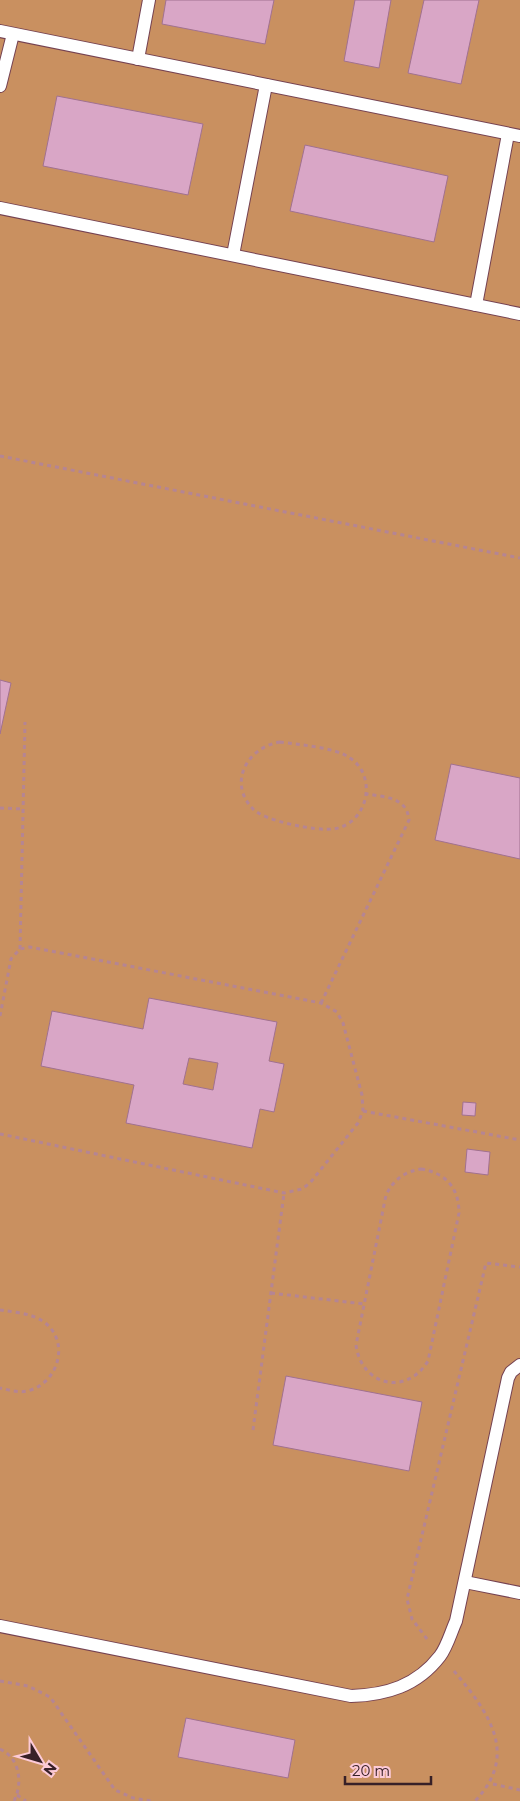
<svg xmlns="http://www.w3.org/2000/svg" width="520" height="1801" font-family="Montserrat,sans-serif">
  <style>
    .green { fill: #c99060 }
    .building { fill: #d9a6c6; stroke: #a17190; fill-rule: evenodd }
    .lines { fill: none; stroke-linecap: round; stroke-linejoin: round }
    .service-casing { stroke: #754252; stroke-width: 14 }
    .path { stroke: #b58593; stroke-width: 3; stroke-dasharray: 4 4; stroke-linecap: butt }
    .service { stroke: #fff; stroke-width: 12 }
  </style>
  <rect width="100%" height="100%" fill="#f6b9ca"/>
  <rect class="green" x="0" y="0" width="520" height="1801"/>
  <g class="building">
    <path d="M166,0H274L265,44L162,24Z"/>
    <path d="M355,0H391L379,68L344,61Z"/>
    <path d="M424,0H479L461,84L408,73Z"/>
    <path d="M57,96L203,124L188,195L43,166Z"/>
    <path d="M305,145L448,176L434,242L290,211Z"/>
    <path d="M0,680L11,683L0,734Z"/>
    <path d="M451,764L520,778V859L435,840Z"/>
    <path d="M149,998L277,1022L269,1061L284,1064L274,1112L260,1109L252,1148L126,1123L134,1085L41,1066L52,1011L143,1029ZM189,1058L218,1063L213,1090L183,1084Z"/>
    <path d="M463,1102L476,1103L475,1116L462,1115Z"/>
    <path d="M467,1149L490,1152L488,1175L465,1172Z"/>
    <path d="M286,1376L422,1402L409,1471L273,1445Z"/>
    <path d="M186,1718L295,1740L288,1778L178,1757Z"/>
  </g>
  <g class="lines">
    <g class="service-casing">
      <g id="service">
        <path d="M0,31L520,136"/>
        <path d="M138,59L149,0"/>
        <path d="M0,86L13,34"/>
        <path d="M0,208L520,314"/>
        <path d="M233,255L266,85"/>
        <path d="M476,305L508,134"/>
        <path d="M465,1582L520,1593"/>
        <path d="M0,1626L351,1696C386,1695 417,1686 440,1656C447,1647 451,1632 456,1621L508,1378L511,1372L520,1365"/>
      </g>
    </g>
    <g class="path">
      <path d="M0,456L520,558"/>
      <path d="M280,742C299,745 335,747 350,758C379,777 367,826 332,829C316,831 264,821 253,809C227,782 248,747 280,742Z"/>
      <path d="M0,808L23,809"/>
      <path d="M20,949L25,722"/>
      <path d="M321,1003L409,820C407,797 385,797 367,794"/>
      <path d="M0,1016L11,959L20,949L30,947L321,1003L337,1012L343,1023L362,1095L363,1111L358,1123L310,1183L302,1189L284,1193L0,1134"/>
      <path d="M363,1111L520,1140"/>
      <path d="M421,1169C446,1173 459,1188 459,1213L428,1361C406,1397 361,1385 356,1345L386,1195C394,1179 404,1172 421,1169Z"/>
      <path d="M271,1293L364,1304"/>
      <path d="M0,1310C13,1312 29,1313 41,1320C72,1339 59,1384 27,1391C18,1393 9,1390 0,1388"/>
      <path d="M253,1430L284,1193"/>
      <path d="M427,1639L412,1619L407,1599L486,1263L520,1267"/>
      <path d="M454,1671C488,1712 520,1754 475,1801"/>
      <path d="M0,1681L28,1686L50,1697L115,1790L133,1798L151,1801"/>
      <path d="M0,1749C20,1758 23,1783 14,1801"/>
      <path d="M493,1784L520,1790"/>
      <path d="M17,1795L26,1801"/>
    </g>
    <use href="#service" class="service"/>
  </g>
  <g transform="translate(40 1761) rotate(128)" stroke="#fccad7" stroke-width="4" paint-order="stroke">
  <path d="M0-4L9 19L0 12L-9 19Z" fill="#372027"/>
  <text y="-8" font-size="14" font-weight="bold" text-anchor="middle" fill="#372027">N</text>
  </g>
  <path d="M345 1776v8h86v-8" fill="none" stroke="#372027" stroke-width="2.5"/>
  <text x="352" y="1776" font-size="15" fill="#372027" stroke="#fccad7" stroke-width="4" paint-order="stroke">20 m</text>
</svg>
